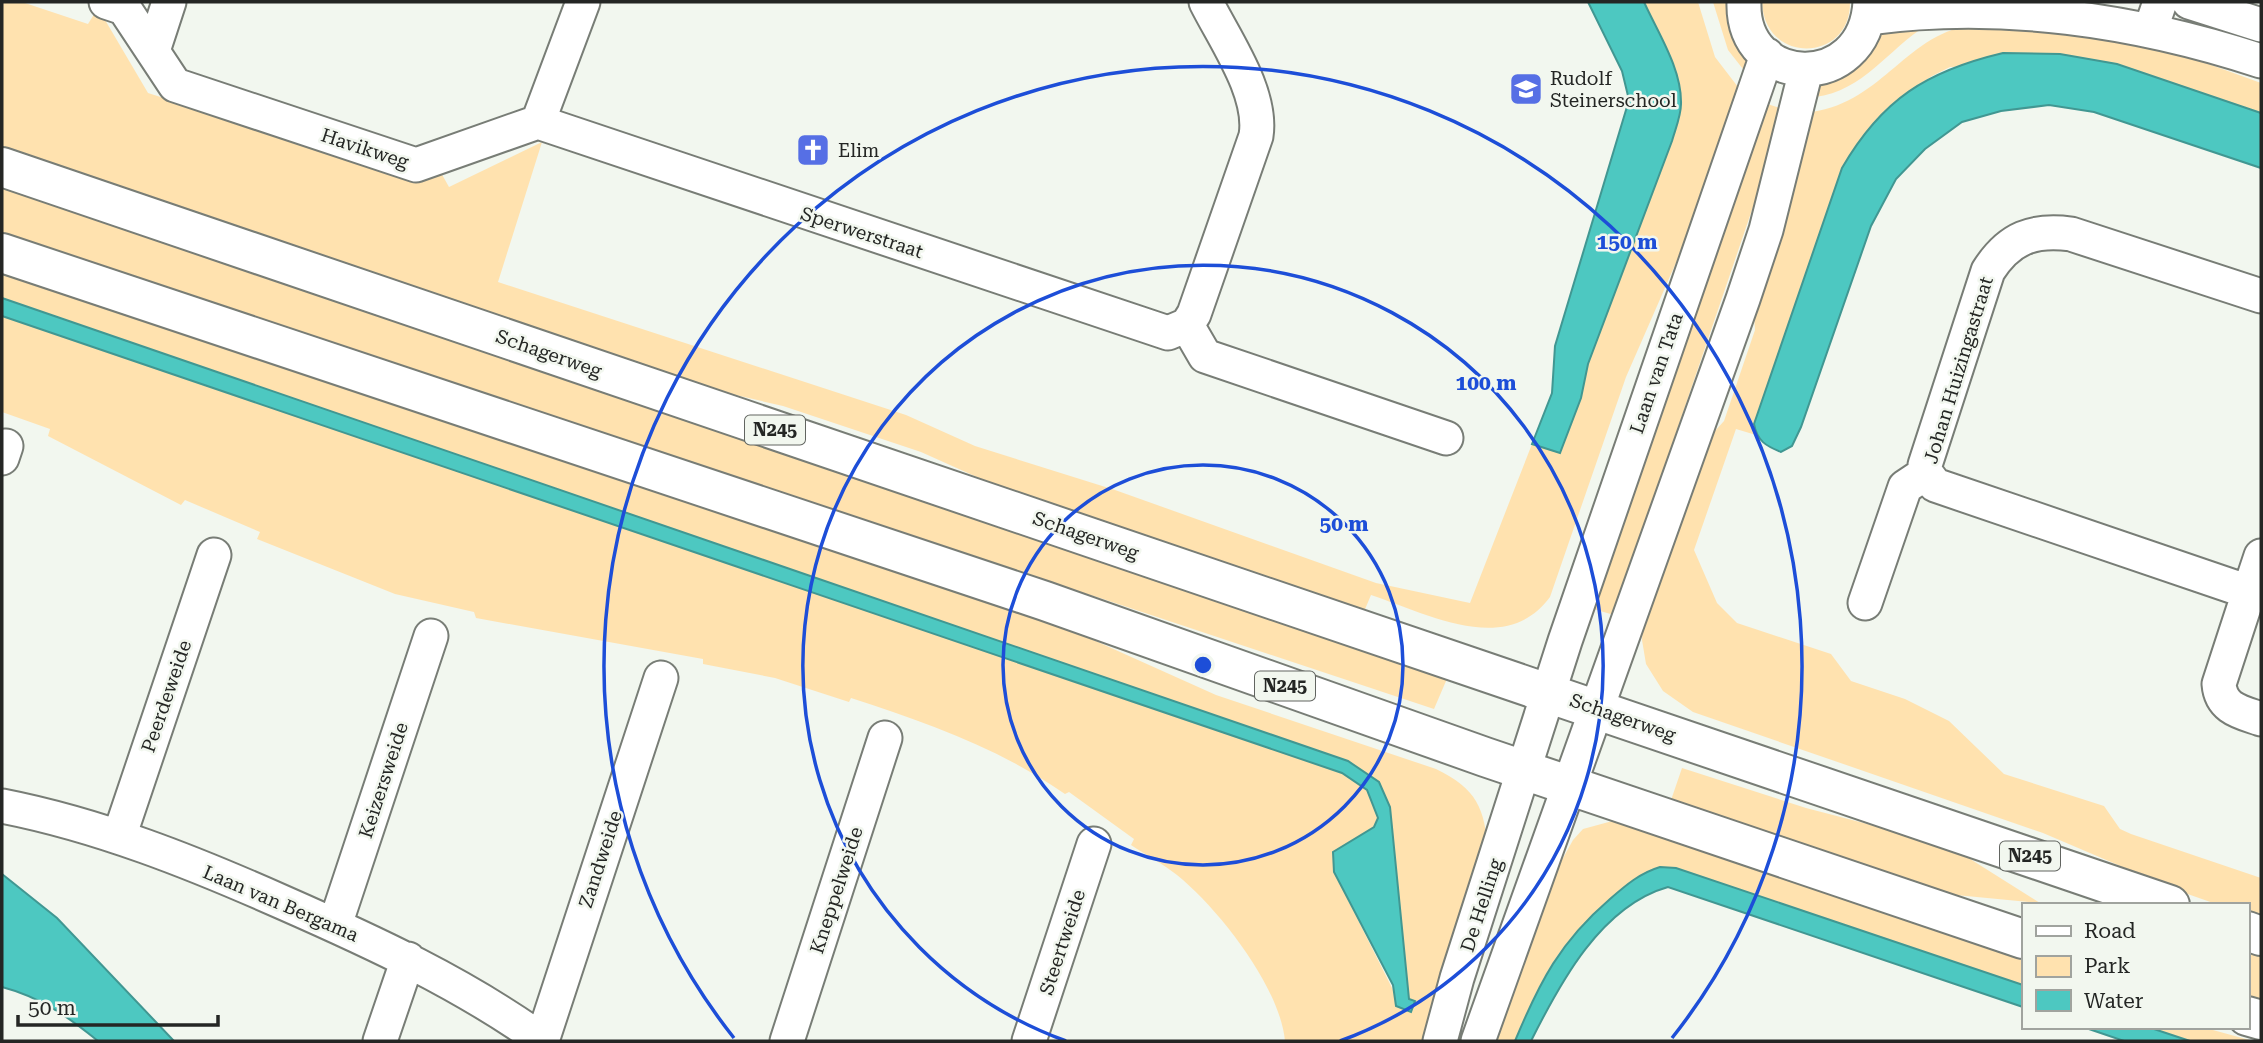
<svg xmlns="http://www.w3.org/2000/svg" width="2263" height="1043" viewBox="0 0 2263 1043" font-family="'Roboto Serif',serif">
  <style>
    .green { fill: #ffe2af }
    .water { fill: #4dc8c1; stroke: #419792; stroke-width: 2 }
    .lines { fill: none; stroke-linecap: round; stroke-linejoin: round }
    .minor-casing { stroke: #787d76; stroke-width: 37 }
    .major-casing { stroke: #787d76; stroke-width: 42 }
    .minor { stroke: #fff; stroke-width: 33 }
    .major { stroke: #fff; stroke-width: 38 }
    .ring { fill: none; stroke: #1d4ed8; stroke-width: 3.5 }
    .labels { text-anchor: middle; stroke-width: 5; stroke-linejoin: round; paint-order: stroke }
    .shield { fill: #f2f7ef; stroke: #626561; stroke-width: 2 }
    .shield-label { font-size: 18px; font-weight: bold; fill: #242624 }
    .poi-label { font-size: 19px; fill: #242624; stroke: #f2f7ef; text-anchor: start }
    .street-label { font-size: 19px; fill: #242624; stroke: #f2f7ef }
    .centre { fill: #1d4ed8; stroke: #f2f7ef; stroke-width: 3.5 }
    .ring-label { font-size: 21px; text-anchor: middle; font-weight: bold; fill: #1d4ed8; stroke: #f2f7ef; stroke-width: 5; stroke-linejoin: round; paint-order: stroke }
  </style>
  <rect width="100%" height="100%" fill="#f2f7ef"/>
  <path class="green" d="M2 2H22L88 24 98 8 148 93 402 174 440 171 449 187 542 142 498 282 906 415 975 446 1115 490 1376 583 1470 603 1532 444 1561 452 1581 398 1588 364 1672 141 1679 84 1644 2H1698L1715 57 1738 87 1737 102 1725 122 1678 258 1626 377 1550 597C1506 657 1428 614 1371 595L1363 614 1039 505 921 452 783 406 679 382 2 151Z
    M1713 2H1738L1750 51V78L1728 50Z
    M1762 2H1850C1851 63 1764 65 1762 2Z
    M1977 24 2156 45 2261 83V113L2117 64 1950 67 1932 76 1903 95 1842 168 1754 424 1756 435 1736 429 1694 550 1717 603 1737 623 1831 654 1851 681 1905 699 1949 721 2004 774 2104 806 2120 829 2131 834 2261 878V919L2247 914V905H2219L2179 891 2043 833 1693 712 1663 691 1646 664 1642 640 1643 623 1705 442 1724 421 1755 330 1753 298 1812 112C1885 101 1906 32 1977 24Z
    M1927 25C1888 49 1864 91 1815 97L1813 89 1887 27Z
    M1764 103 1786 110 1614 615 1590 608Z
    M2 186 1449 674 1434 709 1100 598 945 552 2 233Z
    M2 269 1080 634 1216 695 1436 769C1477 789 1485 808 1488 852L1430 1041H1285C1280 987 1219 909 1177 875 1163 864 1146 855 1131 845L1134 839 1069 792 1065 794C999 748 927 723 851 698L849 702 775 678 703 664V659L476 618 474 612 395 594 257 539 260 532 185 500 181 505 48 436 50 429 2 412V316L1342 773 1367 790 1378 818 1374 827 1333 852 1334 872 1395 994 1409 999 1390 807 1348 761 2 298Z
    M1682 768 1806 808 1948 845 2040 903 1935 893 1669 806Z
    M1616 820 1983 941 2023 961V985L1676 868C1654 867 1646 877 1628 889 1562 934 1545 969 1515 1041H1491L1557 869 1573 840 1583 829Z
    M2247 948 2261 952V1003L2247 998Z
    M2148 1027H2202L2253 1041H2190Z"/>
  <path class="water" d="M1588 2H1644C1658 33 1682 69 1681 104 1681 116 1675 130 1672 141L1588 364 1581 398 1560 453 1532 444 1552 393 1555 346 1629 100 1622 71Z
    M2003 53 2060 54 2117 64 2261 113V168L2094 112 2049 105 2001 111 1962 122 1925 149 1896 179 1871 226 1801 427 1792 446 1781 452C1766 446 1757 441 1754 424L1842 168C1882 99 1927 71 2003 53Z
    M2 298 1348 761 1379 782 1390 807 1409 999 1415 1001 1411 1012 1396 1006 1393 985 1334 872 1333 852 1374 827 1378 818 1367 790 1342 773 2 316Z
    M1660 867 1676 868 2023 985V1007L1668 887C1601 906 1560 983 1531 1041H1515C1540 981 1560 942 1610 899 1626 885 1640 873 1660 867Z
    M2 874 57 918 174 1041H98C67 1016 40 997 2 987Z
    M2083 1027H2148L2190 1041H2124Z"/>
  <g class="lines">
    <defs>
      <path id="minor" d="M106 2 124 8 175 85 416 165 538 122 583 2
        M1744 2C1741 89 1865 94 1870 2
        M2189 2 2261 25
        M1869 18C2000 0 2136 20 2261 61
        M2150 31 2160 2
        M153 51 169 2
        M538 122 1168 333 1187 325 1194 314 1256 136C1263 93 1225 40 1206 2
        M2261 296 2071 234C2033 229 2009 238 1988 271L1925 465 1926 473 1935 485 2249 592 2219 684C2221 709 2241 712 2261 719
        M1187 325 1205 356 1446 438
        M2 458 6 446
        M2249 592 2261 556
        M1865 603 1905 487 1926 473
        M2 806C99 825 192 862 282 902 373 942 462 983 543 1041
        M119 837 214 555
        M335 925 431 636
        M380 1041 408 959
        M542 1041 661 678
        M787 1041 885 738
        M1029 1041 1094 844
        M1440 1041 1457 978 1565 641 1767 55
        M1478 1041 1743 299 1766 230 1806 70"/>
      <path id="major" d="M2 167 2170 905
        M2 253 1045 601 1485 757 2023 939
        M2247 931 2261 936
        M2247 1016 2261 1020"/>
    </defs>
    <use href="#minor" class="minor-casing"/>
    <use href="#major" class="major-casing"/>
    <use href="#minor" class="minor"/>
    <use href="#major" class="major"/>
  </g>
  <g class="ring">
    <circle cx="1203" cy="665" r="200"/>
    <path d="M1066 1041A400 400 0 1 1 1340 1041"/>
    <path d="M734 1038A599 599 0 1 1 1672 1038"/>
  </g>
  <defs>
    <symbol id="school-square" viewBox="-11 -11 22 22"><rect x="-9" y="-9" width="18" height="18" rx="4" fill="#566fe5" stroke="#f2f7ef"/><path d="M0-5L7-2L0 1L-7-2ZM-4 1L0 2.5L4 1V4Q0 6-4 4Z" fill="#fff"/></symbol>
    <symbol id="church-square" viewBox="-11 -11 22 22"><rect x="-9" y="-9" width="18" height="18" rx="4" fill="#566fe5" stroke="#f2f7ef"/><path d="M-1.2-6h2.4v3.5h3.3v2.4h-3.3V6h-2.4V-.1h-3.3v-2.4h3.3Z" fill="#fff"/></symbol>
  </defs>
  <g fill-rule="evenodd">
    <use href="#school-square" x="1507" y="70" width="38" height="38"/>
    <use href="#church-square" x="794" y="131" width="38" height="38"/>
  </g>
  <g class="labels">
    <g class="shield">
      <rect x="745" y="415.5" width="60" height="29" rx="5"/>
      <rect x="1255" y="671.5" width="60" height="29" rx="5"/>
      <rect x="2000" y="841.5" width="60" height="29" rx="5"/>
    </g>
    <g class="shield-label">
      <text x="775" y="436">N245</text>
      <text x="1285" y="692">N245</text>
      <text x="2030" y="862">N245</text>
    </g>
    <g class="poi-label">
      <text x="1550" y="85">Rudolf<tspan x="1550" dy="22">Steinerschool</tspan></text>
      <text x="838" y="157">Elim</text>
    </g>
    <g class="street-label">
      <text transform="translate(365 148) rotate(18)" y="7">Havikweg</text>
      <text transform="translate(862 232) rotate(18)" y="7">Sperwerstraat</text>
      <text transform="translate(549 353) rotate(19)" y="7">Schagerweg</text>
      <text transform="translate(1958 370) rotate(-73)" y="7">Johan Huizingastraat</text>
      <text transform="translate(1656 373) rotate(-71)" y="7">Laan van Tata</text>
      <text transform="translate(1086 535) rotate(19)" y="7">Schagerweg</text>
      <text transform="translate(166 696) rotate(-71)" y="7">Peerdeweide</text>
      <text transform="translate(1623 717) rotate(19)" y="7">Schagerweg</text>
      <text transform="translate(383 780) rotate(-72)" y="7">Keizersweide</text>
      <text transform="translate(600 859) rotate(-72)" y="7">Zandweide</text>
      <text transform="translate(836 890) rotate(-72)" y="7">Kneppelweide</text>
      <text transform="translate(281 903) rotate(23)" y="7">Laan van Bergama</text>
      <text transform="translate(1481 905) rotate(-72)" y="7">De Helling</text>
      <text transform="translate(1062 942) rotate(-72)" y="7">Steertweide</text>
    </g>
  </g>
  <circle cx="1203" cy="665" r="10" class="centre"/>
  <g class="ring-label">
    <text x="1627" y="249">150 m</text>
    <text x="1486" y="390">100 m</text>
    <text x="1344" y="531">50 m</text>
  </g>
  <rect width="2263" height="1043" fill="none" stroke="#242624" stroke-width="7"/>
  <rect x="2022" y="903" width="228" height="126" fill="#f2f7ef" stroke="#a0a39e" stroke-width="2"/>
  <rect x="2036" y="926" width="35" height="10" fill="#ffffff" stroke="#a0a39e" stroke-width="2"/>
  <text x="2084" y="938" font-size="21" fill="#242624">Road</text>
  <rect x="2036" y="956" width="35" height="21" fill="#ffe2af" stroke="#a0a39e" stroke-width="2"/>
  <text x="2084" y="973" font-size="21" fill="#242624">Park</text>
  <rect x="2036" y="990" width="35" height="21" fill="#4dc8c1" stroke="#a0a39e" stroke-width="2"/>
  <text x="2084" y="1008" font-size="21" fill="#242624">Water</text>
  <path d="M18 1015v10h200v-10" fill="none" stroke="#242624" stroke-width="3.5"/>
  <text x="28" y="1015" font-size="21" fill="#242624" stroke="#f2f7ef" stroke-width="5" paint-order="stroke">50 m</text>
</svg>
